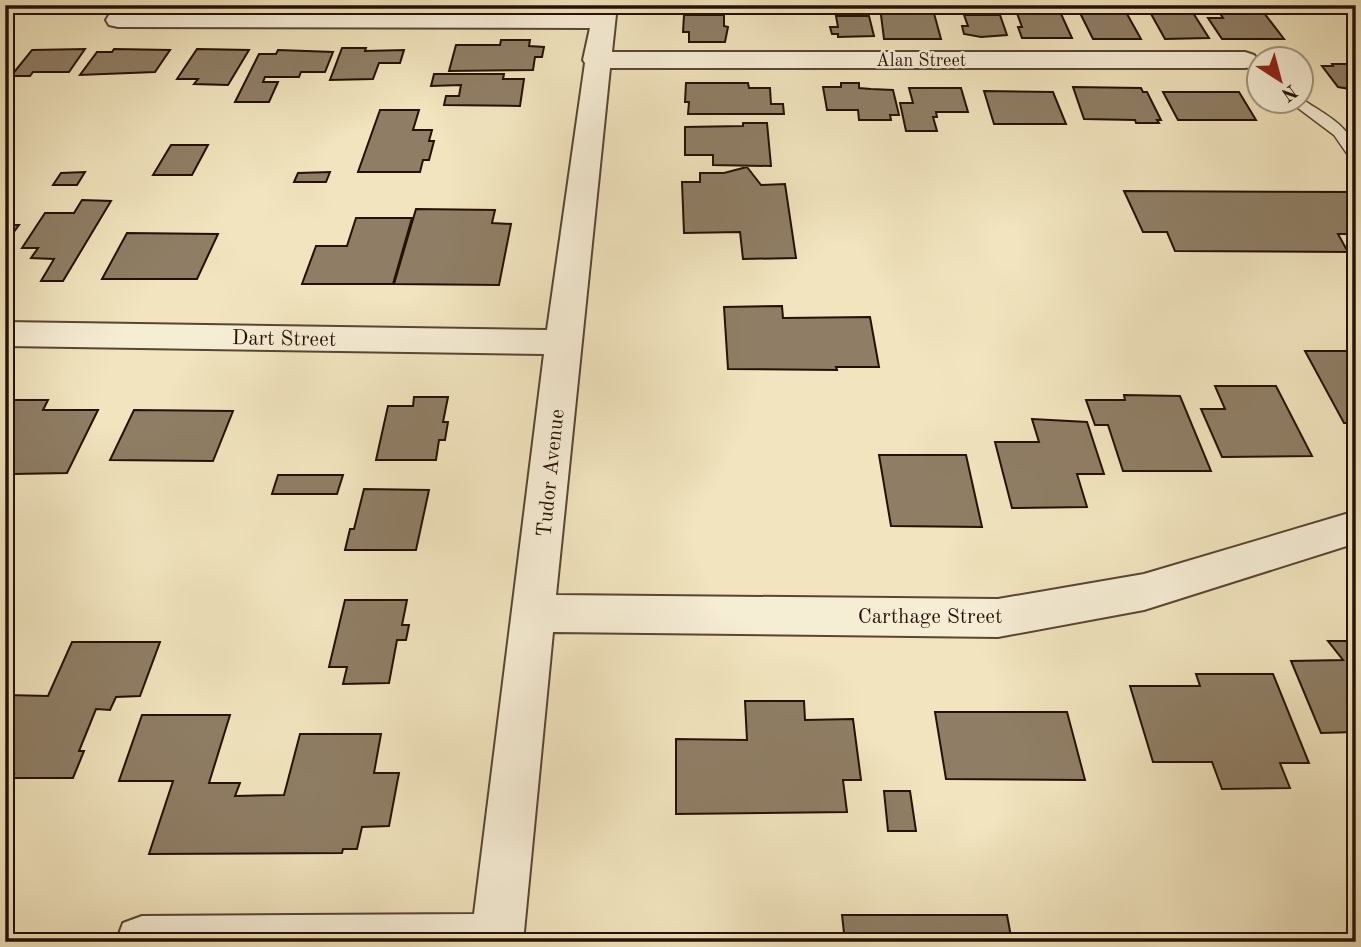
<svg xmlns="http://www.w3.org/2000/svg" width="1361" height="947" viewBox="0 0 1361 947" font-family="'Old Standard TT',serif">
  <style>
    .building { fill: #8f7e65; stroke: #251004; stroke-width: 2 }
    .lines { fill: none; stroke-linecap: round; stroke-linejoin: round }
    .service-casing { stroke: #584532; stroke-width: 3 }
    .minor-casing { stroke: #584532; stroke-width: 4 }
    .service { fill: #f6edd5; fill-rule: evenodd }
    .minor { fill: #f6edd5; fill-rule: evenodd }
    .labels { text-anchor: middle; stroke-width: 5; stroke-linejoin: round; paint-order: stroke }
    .far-street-label { font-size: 18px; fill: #251004; stroke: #f6edd5 }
    .street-label { font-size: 21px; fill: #251004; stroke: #f6edd5 }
  </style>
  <rect width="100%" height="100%" fill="#f1e4be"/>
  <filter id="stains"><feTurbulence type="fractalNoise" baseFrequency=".00286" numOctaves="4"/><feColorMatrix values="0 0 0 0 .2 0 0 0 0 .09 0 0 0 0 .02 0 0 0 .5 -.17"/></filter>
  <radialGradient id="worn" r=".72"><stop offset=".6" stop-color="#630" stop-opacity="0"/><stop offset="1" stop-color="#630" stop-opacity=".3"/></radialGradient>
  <path class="building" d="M704 5H767L768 7H704Z
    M1014 5H1057L1072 38H1022L1018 27H1022Z
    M1076 5H1122L1141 39H1093Z
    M1146 5H1188L1209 38 1165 39Z
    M891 6H932L941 39H884L880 7Z
    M1217 9H1261L1284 39H1222L1208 18H1223Z
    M684 15H724V26L728 27 725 42H689V32H683Z
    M964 15H1000L1007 35 981 37 964 34 962 26H968Z
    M836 16H869L874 36 838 37V34H832L830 27H838Z
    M501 40H530L529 46 544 47 542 57H535L533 70 449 71 456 45H500Z
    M342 48H366L365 51 404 50 400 63H379L373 79 330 80Z
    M85 49 69 72H33L30 76H11L32 50Z
    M114 49 170 50 155 72 80 75 97 52H112Z
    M197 49 249 50 228 85 194 84 198 79H177Z
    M278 50 333 52 325 72H301L299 77H265L263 82H278L269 102H235L259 54H276Z
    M1332 64H1356V90L1338 87 1322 66H1333Z
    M434 74H504L503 79H524L520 106 444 105 446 96H459L461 85 431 86Z
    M686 83H748L749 88H770L771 104H783L784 114H688L689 102H685Z
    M841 83H859V88L871 89 893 90 899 115H890L891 120H859L858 110H827L823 87H841Z
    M1073 87 1141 88 1143 92H1147L1161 120H1157L1159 123H1136L1135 120 1084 119Z
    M909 88H961L968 112H936L937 117H933L937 131H906L900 103H913Z
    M984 91 1053 92 1066 124H994Z
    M1163 92H1239L1256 120H1178Z
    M380 110H419L413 130H432L429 141H434L429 160H423L420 172H358Z
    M743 123H767L771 166 713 165V155H685V127L743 126Z
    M171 145H208L192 175H153Z
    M747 167 761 185 785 184 796 258 743 259 740 232 684 233 682 182H700V173H724Z
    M85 172 77 185H53L61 173Z
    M330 172 326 182H294L298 173Z
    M1124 191 1356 192V234H1338L1348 252 1175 251 1167 232H1143Z
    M82 200 111 201 63 281H41L54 259 31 258 38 248H22L45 213H74Z
    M416 209 495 210 492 223 511 224 499 285 394 284Z
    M356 218H412L393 284H302L316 246H347Z
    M5 225H19L5 244Z
    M127 233 218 234 197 279H102Z
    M782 306 783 318 870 317 879 367H836L837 370 728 369 724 307Z
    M1305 351H1356V423H1344Z
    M1215 386H1276L1312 456 1222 457 1201 409H1225Z
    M1124 395 1180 396 1211 471H1123L1108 425H1095L1086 400H1125Z
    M414 397H448L443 422H448L445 440H439L436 460H376L388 406H413Z
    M5 400H48L43 410H98L67 473 14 474 5 491Z
    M134 410 233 411 213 461 110 460Z
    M1032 419 1087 422 1104 474H1077L1087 507 1012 508 995 442H1039Z
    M879 455H966L982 527 891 526Z
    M278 475H343L337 494H272Z
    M364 489 429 490 416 550H345L350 529H354Z
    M345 600H407L402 625H409L406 640H397L389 683 343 684 347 667H329Z
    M1328 641H1356V732L1321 733 1291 661 1343 660Z
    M72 642H160L140 696 116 697 110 710 96 709 79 751H84L73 778H7L13 774H5L7 695 48 696Z
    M1196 674H1273L1309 763H1280L1290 788 1222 789 1212 762H1153L1130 686H1200Z
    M745 701H804L805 720 853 719 861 780H843L847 812 676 814V739L747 740Z
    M935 712H1067L1085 780 946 779Z
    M142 715H230L209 783H240L235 796 284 795 300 734H381L374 773H399L389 826 362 827 357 849H343L342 853 149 854 173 781H119Z
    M884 791H910L916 831H888Z
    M842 915H1007L1012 942H845Z"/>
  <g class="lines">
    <defs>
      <path id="service" d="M1245 56 1260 65V76L1240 63V57Z
        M1302 99C1326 116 1356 127 1356 160L1350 158 1334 135 1290 102H1302Z"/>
      <path id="minor" d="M593 5H617L612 52H1245L1254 55 1258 60 1254 65 1245 68H610L556 595 998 599 1144 574 1356 511V543L1144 610 998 637 553 632 523 942H116L123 923 142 916 474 914 544 354 5 346V322L547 330 585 63 583 60 590 28 118 27 109 25 106 20 109 15 118 13 592 14Z"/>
    </defs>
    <use href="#service" class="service-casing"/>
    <use href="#minor" class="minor-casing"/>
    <use href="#service" class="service"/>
    <use href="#minor" class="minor"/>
  </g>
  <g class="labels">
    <g class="far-street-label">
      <text x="921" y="66">Alan Street</text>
    </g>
    <g class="street-label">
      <text transform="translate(284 338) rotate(1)" y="7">Dart Street</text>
      <text transform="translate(550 473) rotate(-84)" y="7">Tudor Avenue</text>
      <text x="930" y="623">Carthage Street</text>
    </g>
  </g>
  <rect width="1361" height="947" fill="none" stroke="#f1e4be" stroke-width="28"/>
  <rect x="7" y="7" width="1347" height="933" fill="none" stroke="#251004" stroke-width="3.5"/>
  <rect x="14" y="14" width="1333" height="919" fill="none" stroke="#251004" stroke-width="2"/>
  <g transform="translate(1280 80) rotate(144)"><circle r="33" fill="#f6edd5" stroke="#a29581" stroke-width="2"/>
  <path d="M0-5L12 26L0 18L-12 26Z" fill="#8f2418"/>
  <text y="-10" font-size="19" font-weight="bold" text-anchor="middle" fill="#251004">N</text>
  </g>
  <rect width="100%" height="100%" filter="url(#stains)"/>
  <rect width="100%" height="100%" fill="url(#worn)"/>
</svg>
